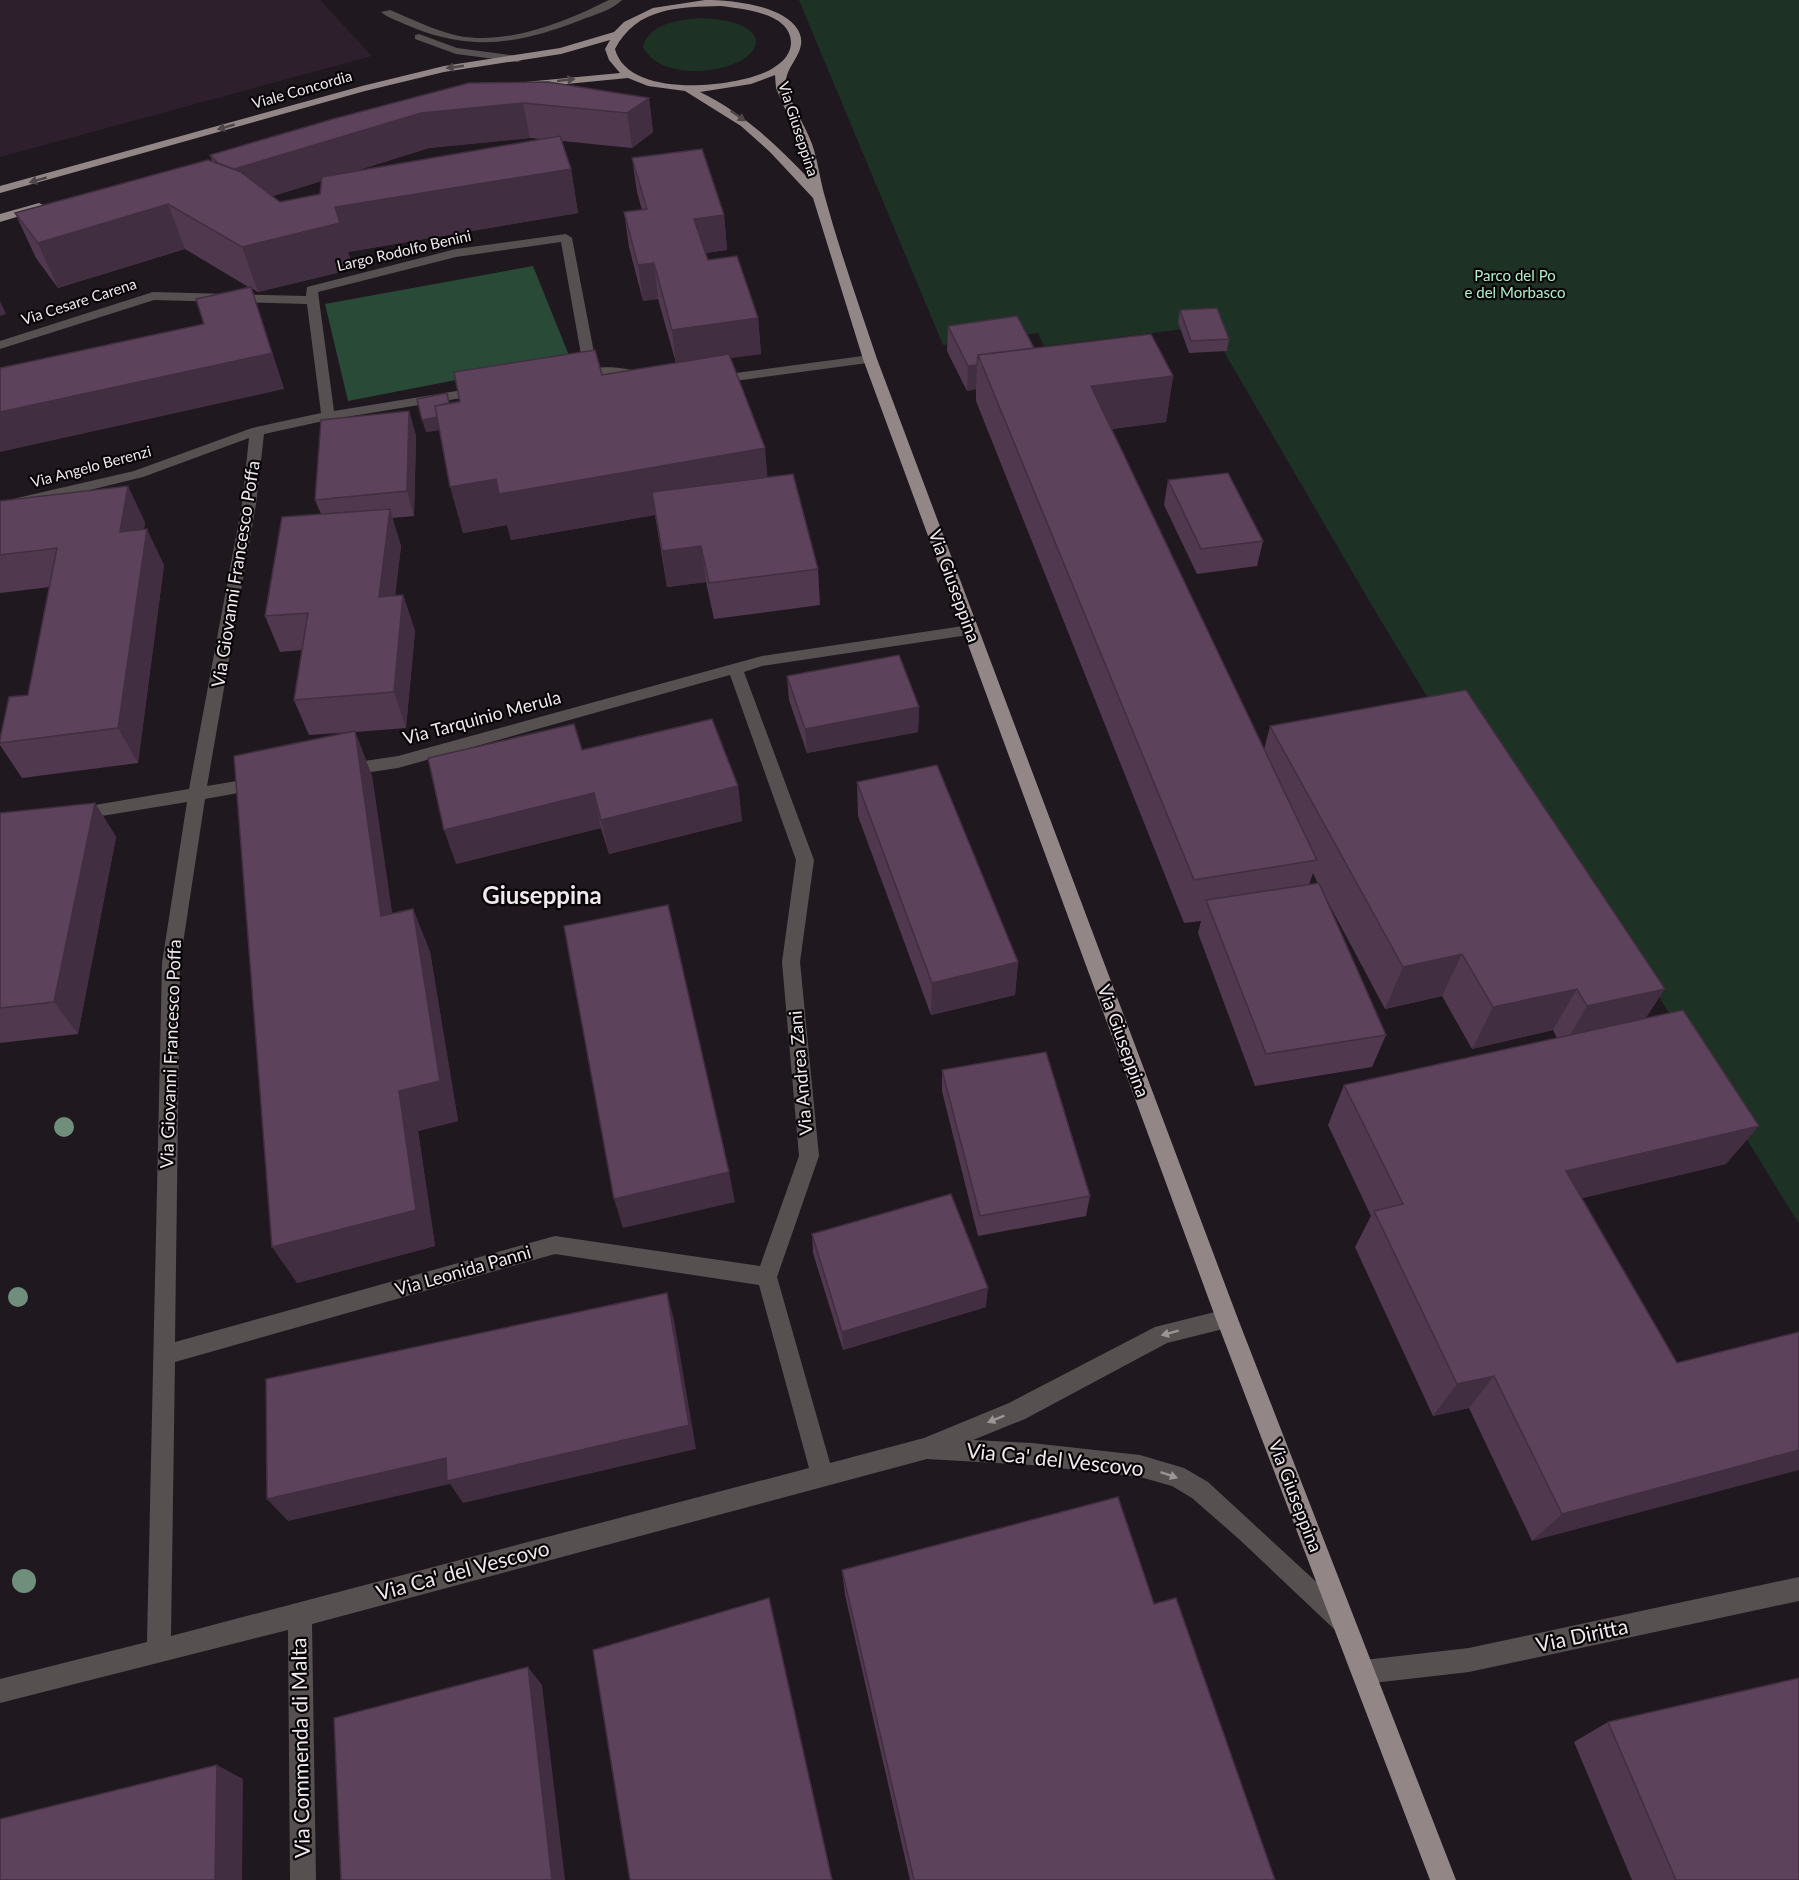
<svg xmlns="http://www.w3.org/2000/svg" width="1799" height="1880" viewBox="0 0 1799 1880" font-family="Lato,sans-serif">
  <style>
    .built { fill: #2d202c }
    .green { fill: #1e3125 }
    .forest { fill: #284a37 }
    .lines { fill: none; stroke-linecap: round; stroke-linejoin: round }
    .minor { fill: #575051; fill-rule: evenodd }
    .major { fill: #938687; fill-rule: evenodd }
    .tree { fill: #6f8e7c }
    .wall { fill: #50394e; fill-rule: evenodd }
    .shaded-wall { fill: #412e40 }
    .building { fill: #5d425b; stroke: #412e40; stroke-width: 1.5 }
    .oneway { fill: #4e4647 }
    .oneway2 { fill: #9b9598 }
    .labels { text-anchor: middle; stroke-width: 4.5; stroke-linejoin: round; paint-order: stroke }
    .far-street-label { font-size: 15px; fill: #efe9ef; stroke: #080507 }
    .far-park-label { font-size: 15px; fill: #b0efc9; stroke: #080507 }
    .street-label { font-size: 18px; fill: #efe9ef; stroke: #080507 }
    .near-street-label { font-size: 21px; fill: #efe9ef; stroke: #080507 }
    .district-label { font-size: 24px; font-weight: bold; fill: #efe9ef; stroke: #080507 }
  </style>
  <rect width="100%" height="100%" fill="#20181f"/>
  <path class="built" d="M0 0H320L372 56 0 157Z"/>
  <path class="green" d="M799 0H1799V1224L1658 995 1620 1015 1371 604 1209 326 1044 346 1038 333 943 345Z
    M700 18C715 19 756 21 756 43 755 50 748 56 742 60 715 75 659 78 643 47 649 23 679 20 700 18Z"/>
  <path class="forest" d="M533 266 570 358 348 401 325 304Z"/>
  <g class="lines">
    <path class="minor" d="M609 0H622C612 10 594 15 581 20 522 43 474 52 414 28 404 23 389 19 381 12L390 10C412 19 435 31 459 36 509 45 565 22 609 0Z
      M419 34 457 48 518 56 523 59 518 62 456 54 415 39V35Z
      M566 234 572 238 597 368C608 366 636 368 645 376L643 379 603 375 577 380 570 376 572 373 584 371 561 242 456 257 318 292 334 411 481 387 486 388 488 391 486 394 328 420 264 434 256 504 207 786 260 777 266 779 268 783 266 787 260 789 205 799 180 963 175 1342 555 1236 760 1266 799 1156 782 962 796 860 730 675 398 768 344 776 338 774 336 770 338 766 344 764 398 756 762 656 970 625 975 626 978 630 975 634 762 666 744 672 814 860 800 962 819 1156 777 1277 830 1463 924 1438 1009 1403 1155 1327 1227 1309 1235 1312 1238 1319 1235 1326 1167 1343 1025 1419 973 1440 1032 1443 1140 1455 1184 1468 1208 1482 1350 1613 1354 1621 1350 1629 1342 1633 1334 1629 1240 1540 1192 1498 1172 1486 1140 1477 1032 1465 927 1459 312 1624 316 1880H290L288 1630 0 1703V1679L147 1642 162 963 187 802 77 820 71 818 69 814 71 810 77 808 189 789 242 504 249 438 143 477 0 512V502L134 471 252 428 321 413 307 304 154 300 0 349V341L153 292 306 296 307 287 456 249ZM555 1254 759 1285 809 1468 171 1636 175 1362Z
      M870 355 877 359 875 362 713 384 706 380 713 376Z
      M1799 1577V1601L1469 1672 1364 1684 1355 1681 1352 1672 1355 1663 1364 1660 1469 1648Z"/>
    <path class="major" d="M705 0C731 0 784 5 798 30 811 53 780 67 787 89 793 108 805 125 812 144 818 161 820 180 825 197 840 252 859 305 877 359L1238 1319 1456 1880H1430L1216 1319 863 359 813 198 770 152 741 126 685 91 648 86 628 78 525 88 520 85 525 82 620 73 609 60 605 49 610 40 561 54 444 72 365 91 0 193V186L362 86 444 66 560 48 614 32 624 22 653 8ZM721 6C743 9 792 13 791 44 790 57 779 65 768 71 733 88 628 99 615 49 637 7 679 7 721 6ZM775 75 776 88 800 144 809 179C776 144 743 113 700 92L751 84Z
      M39 203 43 205V209L0 222V214Z"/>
  </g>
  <g class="tree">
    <circle cx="64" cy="1127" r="10"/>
    <circle cx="18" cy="1297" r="10"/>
    <circle cx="24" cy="1581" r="12"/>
  </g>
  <path class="wall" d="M469 83 649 98 653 132 632 148 562 141 571 169 578 213 348 252 353 269 258 292 251 288 284 389 204 324 250 288 185 249 58 288 36 258 15 213 212 161 210 155ZM530 138 541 139 352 172 429 148ZM321 181 320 194 280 202 272 196Z
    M632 158 724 215 727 250 705 253 708 260 758 318 761 354 730 358 767 478 818 569 820 605 714 619 706 582 667 587 655 515 511 540 507 525 463 533 440 430 426 432 449 403 602 375 676 363 658 299 643 301 629 247 624 212 642 210 637 192Z
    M1180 310 1229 339 1227 351 1189 353 1178 322Z
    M948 326 1034 348 1173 376 1166 422 1112 429 1264 750 1270 726 1646 1018 1726 1164 1582 1198 1677 1363 1799 1332 1532 1541 1469 1408 1433 1416 1355 1247 1371 1216 1328 1125 1344 1085 1557 1038 1553 1030 1472 1049 1442 996 1385 1009 1321 889 1386 1035 1372 1067 1255 1086 1198 933 1201 921 1184 923 976 401V389L967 391 947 351ZM1313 873 1318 884 1309 885Z
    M409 411 416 436 414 516 392 518 401 546 395 595H403L415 631 406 728 355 732 372 776 392 914 413 909 430 952 458 1121 418 1131 435 1246 297 1283 353 732 309 735 294 700 302 650 280 652 265 616 321 514 315 500Z
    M1168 480 1263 541 1257 566 1197 574 1164 505Z
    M0 501 145 522 144 529 164 565 138 763 22 778 0 745V739L28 695 50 587 0 593Z
    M787 676 919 707 918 732 807 753 789 700Z
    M582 750 738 786 742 821 609 854 601 828 456 864Z
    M857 782 1018 962 1015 995 931 1015 858 816Z
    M95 803 116 837 78 1034 0 1043V813Z
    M942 1070 1090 1196 1086 1216 978 1236 942 1091Z
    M812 1234 986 1307 843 1350 813 1253Z
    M842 1570 1154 1604 1275 1880H910L845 1595Z
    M1608 1722 1799 1880H1632L1574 1742Z"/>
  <path class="shaded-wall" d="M649 98 653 132 632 148 627 113Z
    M523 103 530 138 429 148 238 207 226 172 421 113Z
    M571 169 578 213 348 252 353 269 258 292 242 247 335 207Z
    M168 204 185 249 58 288 38 243Z
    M724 215 727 250 698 254 694 219Z
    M654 263 658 299 643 301 638 265Z
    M251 287 284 389 0 452V412L272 353Z
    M0 301 6 314 0 316Z
    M758 318 761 354 676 365 672 330Z
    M977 365 976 389 967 391 968 366Z
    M1173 376 1166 422 1086 432 1091 386Z
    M409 411 416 436 414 516 407 491Z
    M452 414 455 427 426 432 422 420Z
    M765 448 769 494 652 492 655 515 511 540 507 525 463 533 450 487 496 479Z
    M128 486 145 522 138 568 120 532Z
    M390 509 401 546 391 633 379 597Z
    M147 529 164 565 138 763 118 728Z
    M701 546 706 582 667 587 662 551Z
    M403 595 415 631 406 728 394 692Z
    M919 707 918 732 807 753 805 729Z
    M355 731 372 776 399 959 381 916Z
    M738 786 742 821 609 854 601 820Z
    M594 793 601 828 456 864 444 830Z
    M95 803 116 837 78 1034 54 1002Z
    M413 909 430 952 458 1121 418 1131 435 1246 297 1283 272 1247 399 1091Z
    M1462 954 1442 996 1385 1009 1403 967Z
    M1018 962 1015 995 931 1015 932 983Z
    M1577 989 1553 1030 1472 1049 1493 1007Z
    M1665 989 1638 1030 1563 1047 1587 1006Z
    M1759 1126 1726 1164 1541 1208 1566 1171Z
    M729 1172 735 1202 623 1228 614 1199Z
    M988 1288 986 1307 843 1350 842 1332Z
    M667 1293 674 1320 696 1449 463 1503 450 1484 288 1521 267 1499Z
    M1494 1376 1469 1408 1433 1416 1457 1384Z
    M1799 1450V1470L1532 1541 1562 1514Z
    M528 1667 542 1685 565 1880H552Z
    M217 1765 243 1779 242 1880H215Z"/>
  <path class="building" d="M548 82 649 98 627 113 523 103 421 113 234 169 218 163 210 155 333 119 469 83Z
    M560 136 571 169 335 207 340 223 242 247 168 204 38 243 15 213 208 160 241 172 280 202 320 194 322 177Z
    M702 149 724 215 694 219 708 260 737 256 758 318 672 330 654 263 638 265 624 212 647 209 632 158Z
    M251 287 272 353 0 412V368L204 324 196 299Z
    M1217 308 1229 339 1191 341 1180 310Z
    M1017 316 1034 348 978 355 977 365 968 366 948 326Z
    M1151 334 1173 376 1091 386 1317 860 1194 880 978 355Z
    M595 350 602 375 729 354 765 448 499 494 496 479 450 487 435 406 460 402 454 372Z
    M447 393 449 403 435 406 437 417 422 420 417 399Z
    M409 411 407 491 315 500 321 420Z
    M1228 473 1263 541 1201 549 1168 480Z
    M793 474 818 569 709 583 701 546 662 551 652 492Z
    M128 486 120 532 147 529 118 728 0 743V739L9 697 28 695 57 548 0 555V501Z
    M390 509 379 597 403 595 394 692 294 700 308 613 265 616 282 517Z
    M899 655 919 707 805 729 787 676Z
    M1466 690 1665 989 1587 1006 1577 989 1493 1007 1462 954 1403 967 1270 726Z
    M712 719 738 786 601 820 594 793 444 830 428 758 574 724 582 750Z
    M355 731 381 916 413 909 440 1081 399 1091 416 1210 272 1247 234 756Z
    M937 765 1018 962 932 983 857 782Z
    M95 803 54 1002 0 1008V813Z
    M1319 883 1386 1035 1266 1054 1206 900Z
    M668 905 729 1172 614 1199 564 926Z
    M1683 1010 1759 1126 1566 1171 1677 1363 1799 1332V1450L1562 1514 1494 1376 1457 1384 1374 1211 1403 1204 1344 1085Z
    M1046 1052 1090 1196 980 1216 942 1070Z
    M951 1194 988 1288 842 1332 812 1234Z
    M667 1293 689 1425 447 1481 446 1458 267 1499 266 1379Z
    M1118 1497 1154 1604 1176 1598 1275 1880H914L842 1570Z
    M769 1598 832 1880H630L593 1650Z
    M528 1667 552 1880H341L334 1718Z
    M1799 1678V1880H1676L1608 1722Z
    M217 1765 215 1880H0V1819Z"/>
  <defs><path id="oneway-solid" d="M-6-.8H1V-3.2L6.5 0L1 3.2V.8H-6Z" transform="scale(1.5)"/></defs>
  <g class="oneway">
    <use href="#oneway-solid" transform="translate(455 67) rotate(172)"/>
    <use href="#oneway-solid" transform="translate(566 80) rotate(-6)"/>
    <use href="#oneway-solid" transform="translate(738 116) rotate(35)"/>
    <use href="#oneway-solid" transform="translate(226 127) rotate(164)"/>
    <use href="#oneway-solid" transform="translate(38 180) rotate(164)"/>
  </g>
  <g class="oneway2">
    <use href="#oneway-solid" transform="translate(1170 1333) rotate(165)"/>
    <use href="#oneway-solid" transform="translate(996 1419) rotate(158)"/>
    <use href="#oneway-solid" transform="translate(1169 1475) rotate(19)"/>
  </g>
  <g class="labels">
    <g class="far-street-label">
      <text transform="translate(302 90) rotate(-16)" y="5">Viale Concordia</text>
      <text transform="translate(798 129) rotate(72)" y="5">Via Giuseppina</text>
      <text transform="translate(404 251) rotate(-13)" y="5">Largo Rodolfo Benini</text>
      <text transform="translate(79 302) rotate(-18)" y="5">Via Cesare Carena</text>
      <text transform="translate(91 467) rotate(-15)" y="5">Via Angelo Berenzi</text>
    </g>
    <g class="far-park-label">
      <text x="1515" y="281">Parco del Po<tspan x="1515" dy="17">e del Morbasco</tspan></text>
    </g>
    <g class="street-label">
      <text transform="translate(236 574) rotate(-81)" y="6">Via Giovanni Francesco Poffa</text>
      <text transform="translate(954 586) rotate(70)" y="6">Via Giuseppina</text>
      <text transform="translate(482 718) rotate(-15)" y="6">Via Tarquinio Merula</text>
      <text transform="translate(1123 1041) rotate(70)" y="6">Via Giuseppina</text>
      <text transform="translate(171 1054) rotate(-88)" y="6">Via Giovanni Francesco Poffa</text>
      <text transform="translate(801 1073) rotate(-95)" y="6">Via Andrea Zani</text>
      <text transform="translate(463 1271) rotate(-16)" y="6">Via Leonida Panni</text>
      <text transform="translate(1295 1496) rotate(69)" y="6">Via Giuseppina</text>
    </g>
    <g class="near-street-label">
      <text transform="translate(1055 1460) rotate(6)" y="7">Via Ca' del Vescovo</text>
      <text transform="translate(463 1571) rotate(-15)" y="7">Via Ca' del Vescovo</text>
      <text transform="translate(1582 1636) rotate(-12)" y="7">Via Diritta</text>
      <text transform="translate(301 1748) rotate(-91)" y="7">Via Commenda di Malta</text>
    </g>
    <g class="district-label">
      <text x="542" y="904">Giuseppina</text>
    </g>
  </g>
</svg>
